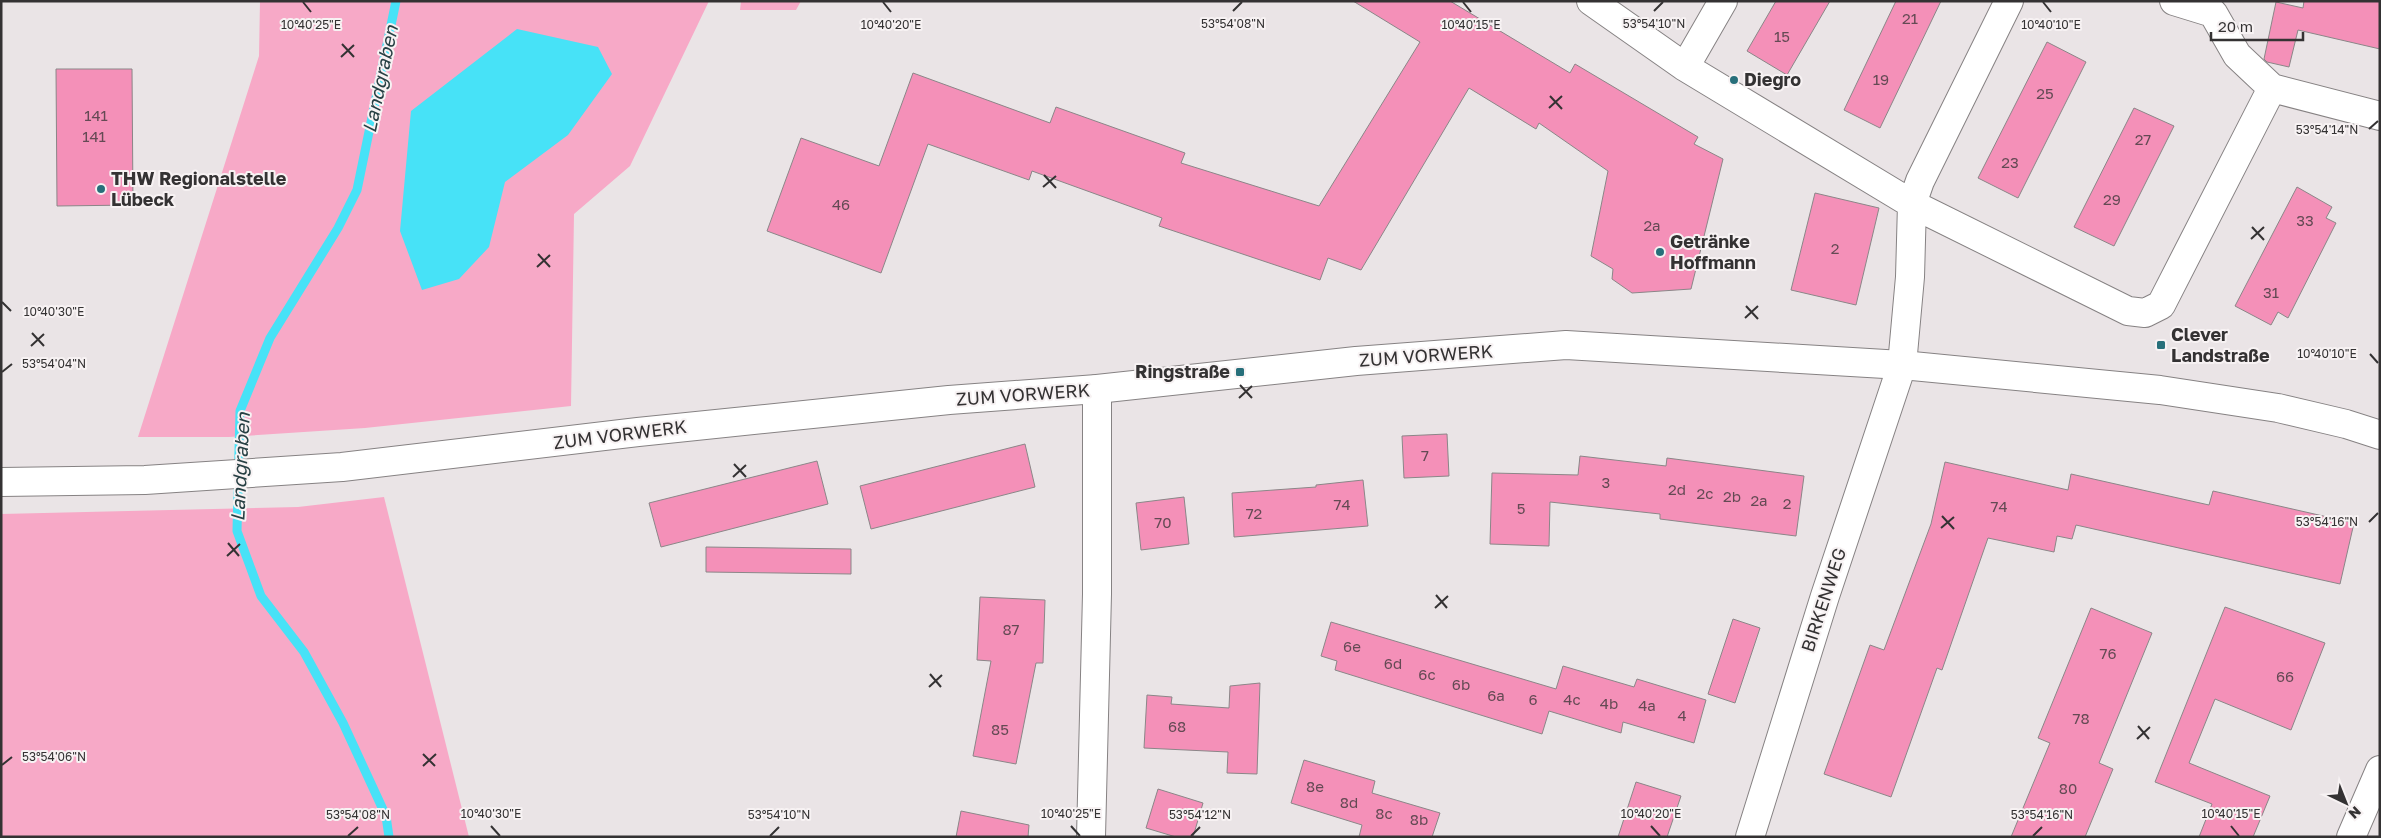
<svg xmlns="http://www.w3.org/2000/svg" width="2381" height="838" viewBox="0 0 2381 838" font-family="'Golos Text',sans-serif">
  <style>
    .green { fill: #f7a9c7 }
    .water { fill: #47e2f7 }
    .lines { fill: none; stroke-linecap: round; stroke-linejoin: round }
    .stream { stroke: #47e2f7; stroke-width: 9 }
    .building { fill: #f490b8; stroke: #8b8688 }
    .street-casing { stroke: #868283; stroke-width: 30 }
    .secondary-casing { stroke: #868283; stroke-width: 30 }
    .street { stroke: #fff; stroke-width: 28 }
    .secondary { stroke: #fff; stroke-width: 28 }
    .ticks { fill: none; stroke: #343233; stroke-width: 2 }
    .poi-dot { fill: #276f7a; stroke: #f7f2f3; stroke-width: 2 }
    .labels { text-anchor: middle; stroke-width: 4; stroke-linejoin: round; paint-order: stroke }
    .number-label { font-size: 15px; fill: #644a54 }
    .poi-label { font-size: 18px; font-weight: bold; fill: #343233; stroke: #f7f2f3; text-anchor: start }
    .street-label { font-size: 18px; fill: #343233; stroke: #f7f2f3 }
    .water-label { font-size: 19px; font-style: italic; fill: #274044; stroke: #f7f2f3 }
    .ticks-label { font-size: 12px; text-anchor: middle; fill: #343233; stroke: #f7f2f3; stroke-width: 4; stroke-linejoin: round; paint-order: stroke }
  </style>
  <rect width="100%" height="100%" fill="#eae4e6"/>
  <path class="green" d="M260 1H709L630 166 574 214 571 406 365 428 229 437H138L259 56Z
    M741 1H801L796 10H740Z
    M384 497 469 837H1V514L298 507Z"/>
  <path class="water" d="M517 29 598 47 612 74 568 135 505 182 489 247 459 279 422 290 400 231 411 111Z"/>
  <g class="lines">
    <path class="stream" d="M389 837 386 816 343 723 304 652 261 596 237 531 240 411 270 338 338 228 357 190 396 1"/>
  </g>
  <path class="building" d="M1353 1H1450L1570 73 1575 64 1698 137 1694 144 1723 159 1691 289 1632 293 1612 279 1613 269 1591 256 1608 171 1539 123 1536 129 1469 88 1361 270 1328 258 1320 280 1159 226 1162 218 1032 171 1029 180 928 144 881 273 767 231 801 138 879 166 913 73 1050 123 1056 107 1185 153 1181 163 1319 206 1420 42Z
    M1776 1H1830L1787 75 1747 51Z
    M1896 1H1941L1880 128 1844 110Z
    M2304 1H2380V49L2298 30 2289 67 2267 62 2264 59 2276 2 2303 8Z
    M2047 42 2086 62 2018 198 1978 178Z
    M56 69H132L133 205 57 206Z
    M2134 108 2174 126 2114 246 2074 227Z
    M2297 187 2332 207 2326 218 2336 223 2288 318 2278 312 2271 325 2235 306Z
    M1815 193 1879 208 1856 305 1791 290Z
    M1447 434 1449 476 1404 478 1402 436Z
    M1025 444 1035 487 871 529 860 486Z
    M1580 456 1666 466 1667 458 1804 476 1796 536 1660 519V514L1550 502 1549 546 1490 544 1492 473 1578 475Z
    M817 461 828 504 661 547 649 503Z
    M1945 462 2068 490 2071 474 2209 505 2213 491 2354 523 2340 584 2076 525 2072 539 2057 536 2054 552 1988 538 1942 670 1937 668 1891 797 1824 774 1870 645 1884 650 1931 524Z
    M1363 480 1368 526 1234 537 1232 493 1316 487V485Z
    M1184 497 1189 544 1141 550 1136 503Z
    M706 547 851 549V574L706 572Z
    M980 597 1045 600 1043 663H1036L1016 764 973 756 991 661 977 660Z
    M2225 607 2325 643 2291 730 2215 699 2189 763 2270 796 2253 837H2199L2212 804 2155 782Z
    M2091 608 2152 633 2099 763 2113 769 2085 837H2011L2050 743 2038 738Z
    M1733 619 1760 628 1735 703 1708 694Z
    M1331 622 1556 689 1563 666 1634 687 1637 679 1706 700 1694 743 1623 722 1621 733 1549 711 1542 734 1335 670 1337 661 1321 656Z
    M1260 683 1257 774 1227 773 1228 752 1144 748 1147 695 1172 697 1171 704 1229 708 1230 686Z
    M1304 760 1375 781 1372 793 1440 813 1432 837H1359L1362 825 1291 803Z
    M1636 782 1681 796 1667 837H1618Z
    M1158 789 1203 803 1193 837H1176L1146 828Z
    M961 811 1029 825 1028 837H956Z"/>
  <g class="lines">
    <defs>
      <path id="street" d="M1591 1 1685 67 1912 204 1910 277 1902 365 1825 596 1750 837
        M2009 1 1920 181 1912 204 2128 311 2145 313 2161 305 2272 88 2380 116
        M2174 1 2213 13 2237 55 2272 88
        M1685 67 1723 1
        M1091 837 1097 594V389"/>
      <path id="secondary" d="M1 482 145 480 342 467 638 432 949 400 1097 389 1356 361 1566 345 1902 365 2160 390 2278 408 2346 424 2380 435
        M2351 837 2380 770"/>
    </defs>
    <use href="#street" class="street-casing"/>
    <use href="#secondary" class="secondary-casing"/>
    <use href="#street" class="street"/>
    <use href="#secondary" class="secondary"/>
  </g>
  <path class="ticks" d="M303 2 311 12M883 2 891 12M1463 2 1471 12M2043 2 2051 12M1233 11 1242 2M1654 11 1663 2M342 44 354 57M341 57 354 45M1550 96 1562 109M1549 108 1562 96M2369 129 2378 121M1044 175 1056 188M1043 187 1056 176M2252 227 2264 240M2251 239 2264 227M538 254 550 267M537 267 550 255M2 302 11 311M1746 306 1758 319M1745 318 1758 306M32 333 44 346M31 346 44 334M2370 354 2378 363M2 372 12 364M1240 385 1252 398M1239 398 1252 386M734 464 746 477M733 477 746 465M1942 516 1954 529M2369 522 2378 513M1941 528 1954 517M228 543 239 556M227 556 240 544M1436 595 1447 608M1435 608 1448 596M930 674 941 687M929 687 942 675M2138 726 2149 739M2137 739 2150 727M423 754 435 766M2 765 12 757M423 766 436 754M491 826 500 836M1071 826 1080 836M1651 826 1660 836M2231 826 2239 836M348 836 358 827M770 836 779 827M1191 836 1200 827M2033 836 2042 827"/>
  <g class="poi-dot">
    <circle cx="1734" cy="80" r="5"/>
    <circle cx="101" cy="189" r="5"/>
    <circle cx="1660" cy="252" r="5"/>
    <rect x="2156" y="340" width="10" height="10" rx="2.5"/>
    <rect x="1235" y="367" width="10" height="10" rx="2.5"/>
  </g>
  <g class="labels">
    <g class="number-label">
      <text x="1910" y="24">21</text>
      <text x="1782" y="42">15</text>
      <text x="1881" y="85">19</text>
      <text x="2045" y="99">25</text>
      <text x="96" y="121">141</text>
      <text x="94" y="142">141</text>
      <text x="2143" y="145">27</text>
      <text x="2010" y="168">23</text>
      <text x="2112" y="205">29</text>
      <text x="841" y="210">46</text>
      <text x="2305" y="226">33</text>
      <text x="1652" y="231">2a</text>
      <text x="1835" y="254">2</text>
      <text x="2271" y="298">31</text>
      <text x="1425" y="461">7</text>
      <text x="1606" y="488">3</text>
      <text x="1677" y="495">2d</text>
      <text x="1705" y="499">2c</text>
      <text x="1732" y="502">2b</text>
      <text x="1759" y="506">2a</text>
      <text x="1787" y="509">2</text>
      <text x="1342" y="510">74</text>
      <text x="1999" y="512">74</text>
      <text x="1521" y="514">5</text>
      <text x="1254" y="519">72</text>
      <text x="1163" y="528">70</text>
      <text x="1011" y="635">87</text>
      <text x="1352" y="652">6e</text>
      <text x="2108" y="659">76</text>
      <text x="1393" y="669">6d</text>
      <text x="1427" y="680">6c</text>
      <text x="2285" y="682">66</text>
      <text x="1461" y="690">6b</text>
      <text x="1496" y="701">6a</text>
      <text x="1533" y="705">6</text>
      <text x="1572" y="705">4c</text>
      <text x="1609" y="709">4b</text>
      <text x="1647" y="711">4a</text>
      <text x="1682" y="721">4</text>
      <text x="2081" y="724">78</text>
      <text x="1177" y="732">68</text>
      <text x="1000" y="735">85</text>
      <text x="1315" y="792">8e</text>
      <text x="2068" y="794">80</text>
      <text x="1349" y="808">8d</text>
      <text x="1384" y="819">8c</text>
      <text x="1419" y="825">8b</text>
    </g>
    <g class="poi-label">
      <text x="1744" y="86">Diegro</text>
      <text x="111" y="185">THW Regionalstelle<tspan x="111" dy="21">Lübeck</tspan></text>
      <text x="1670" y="248">Getränke<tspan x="1670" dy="21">Hoffmann</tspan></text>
      <text x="2171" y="341">Clever<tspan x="2171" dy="21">Landstraße</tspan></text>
      <text x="1230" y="378" text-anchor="end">Ringstraße</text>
    </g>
    <g class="street-label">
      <text transform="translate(1426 356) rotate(-4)" y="6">ZUM VORWERK</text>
      <text transform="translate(1023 395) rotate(-4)" y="6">ZUM VORWERK</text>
      <text transform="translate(620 435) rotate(-7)" y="6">ZUM VORWERK</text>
      <text transform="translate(1824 600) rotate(-72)" y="6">BIRKENWEG</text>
    </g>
    <g class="water-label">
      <text transform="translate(380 79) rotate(-78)" y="7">Landgraben</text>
      <text transform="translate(240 467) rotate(-87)" y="7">Landgraben</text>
    </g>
  </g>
  <g class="ticks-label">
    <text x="1233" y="28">53°54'08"N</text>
    <text x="1654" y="28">53°54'10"N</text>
    <text x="311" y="29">10°40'25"E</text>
    <text x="891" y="29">10°40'20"E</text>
    <text x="1471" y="29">10°40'15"E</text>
    <text x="2051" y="29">10°40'10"E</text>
    <text x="2327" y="134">53°54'14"N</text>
    <text x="54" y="316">10°40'30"E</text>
    <text x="2327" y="358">10°40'10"E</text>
    <text x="54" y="368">53°54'04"N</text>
    <text x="2327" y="526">53°54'16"N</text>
    <text x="54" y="761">53°54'06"N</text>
    <text x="491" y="818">10°40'30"E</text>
    <text x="1071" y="818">10°40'25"E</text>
    <text x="1651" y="818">10°40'20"E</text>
    <text x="2231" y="818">10°40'15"E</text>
    <text x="358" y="819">53°54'08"N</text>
    <text x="779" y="819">53°54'10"N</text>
    <text x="1200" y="819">53°54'12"N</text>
    <text x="2042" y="819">53°54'16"N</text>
  </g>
  <rect width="2381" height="838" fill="none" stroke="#343233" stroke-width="5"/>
  <g transform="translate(2346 803) rotate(137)" stroke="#f7f2f3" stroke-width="4" paint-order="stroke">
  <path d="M0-4L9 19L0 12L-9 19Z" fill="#343233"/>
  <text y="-8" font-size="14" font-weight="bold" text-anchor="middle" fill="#343233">N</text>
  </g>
  <path d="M2211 32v8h92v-8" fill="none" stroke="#343233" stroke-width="2.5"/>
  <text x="2218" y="32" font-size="15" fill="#343233" stroke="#f7f2f3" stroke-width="4" paint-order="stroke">20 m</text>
</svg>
